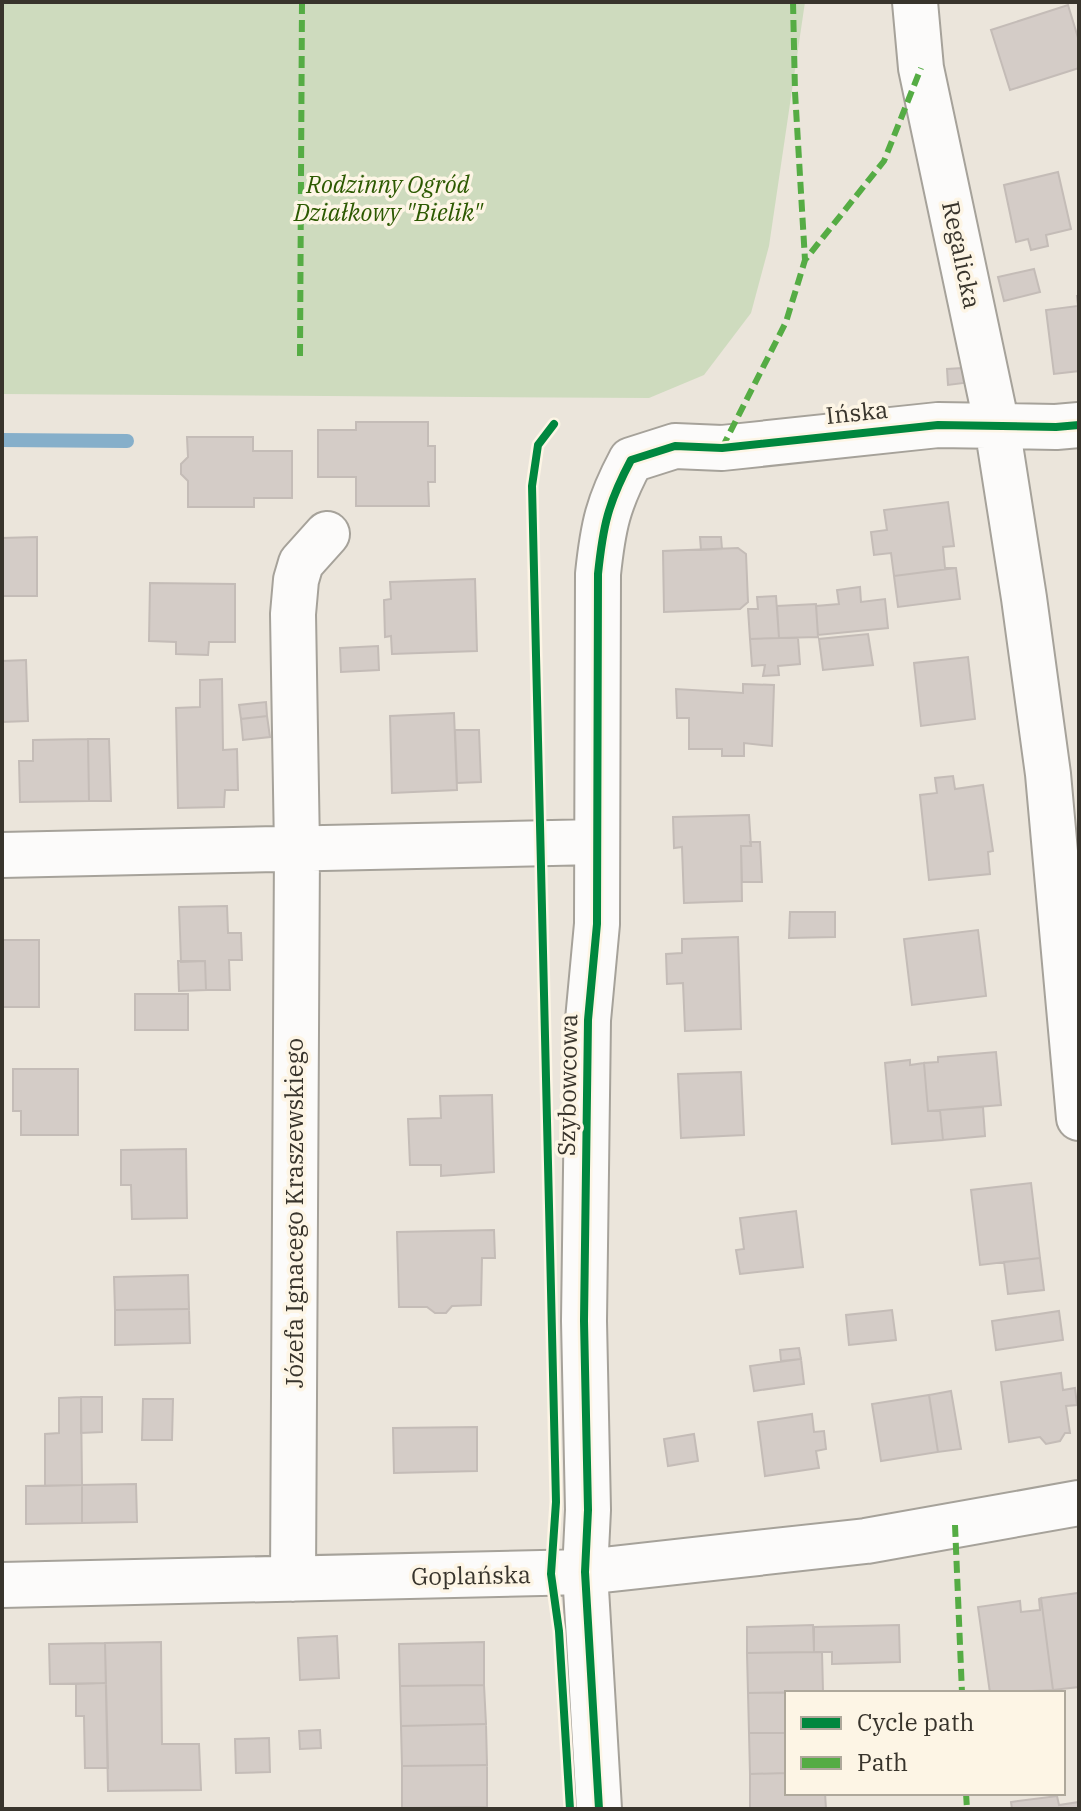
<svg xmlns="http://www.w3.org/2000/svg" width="1081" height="1811" viewBox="0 0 1081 1811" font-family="'IBM Plex Serif',serif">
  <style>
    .green { fill: #cedbbe }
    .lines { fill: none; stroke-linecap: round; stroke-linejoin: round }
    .stream { stroke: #86afca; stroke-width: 14 }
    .building { fill: #d4ccc7; stroke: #c4bcb7; stroke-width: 2 }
    .minor-casing { stroke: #a6a29a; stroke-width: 48 }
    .minor { stroke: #fcfbfa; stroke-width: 44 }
    .quiet { stroke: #55ac44; stroke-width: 6; stroke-dasharray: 12 6; stroke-linecap: butt }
    .cycleway-casing { stroke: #fdf5e5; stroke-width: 13 }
    .cycleway { stroke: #00873e; stroke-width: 8 }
    .labels { text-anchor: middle; stroke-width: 7; stroke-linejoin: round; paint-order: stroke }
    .park-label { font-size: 24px; font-style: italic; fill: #2c5901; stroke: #fdf5e5 }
    .street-label { font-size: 24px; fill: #38342c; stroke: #fdf5e5 }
  </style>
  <rect width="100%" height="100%" fill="#ebe5db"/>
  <path class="green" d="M2 2H805L769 246 751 313 704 375 649 398 2 394Z"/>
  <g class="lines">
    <path class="stream" d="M2 440 127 441"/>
  </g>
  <path class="building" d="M1068 5 1079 41V68L1010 90 991 30Z
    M1058 172 1071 229 1046 235 1048 246 1031 250 1028 239 1016 242 1004 185Z
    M1034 269 1040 292 1004 301 998 277Z
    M1077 296H1079V371L1054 374 1046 310 1078 306Z
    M962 368 964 383 948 385 947 369Z
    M356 422H428V446H435V482H428L429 506H356V477H318V430H356Z
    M187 437H253V451H292V498H254V507H188V481L181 474V464L188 457Z
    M948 502 954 546 943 547 945 568H956L894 576 891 553 874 555 871 532 887 530 884 510Z
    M37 537V596H2V538Z
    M700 537H721L722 549 701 550Z
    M738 548 746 554 748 602 740 609 664 612 663 551Z
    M956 568 960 599 898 607 894 576Z
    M475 579 477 651 392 654 391 636 385 637 384 600 391 599 390 582Z
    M150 583 235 584V642H209L208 655 176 654V642L149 641Z
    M860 587 861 602 885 599 888 628 818 635 816 606 839 604 837 590Z
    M776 596 779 638 750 639 748 609H758L757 597Z
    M816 604 818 637 779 638 777 606Z
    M868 634 873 665 823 670 819 639Z
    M779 638H798L800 664 778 666 779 675 763 676 765 665 752 666 750 639Z
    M378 646 379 670 341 672 340 648Z
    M968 657 975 719 921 726 914 663Z
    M26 660 28 721 2 722V661Z
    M222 679 223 750 237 749 238 790H225L224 807 178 808 176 708 200 707V680Z
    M743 684 774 685 772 746 744 743V756H722V749H689V718H677L676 689 743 693Z
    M266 702 267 716 241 719 239 705Z
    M454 713 457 790 392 793 390 716Z
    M267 716 270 737 243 740 241 719Z
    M455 730H479L481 782 457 783Z
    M88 739H109L111 801H89Z
    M88 739 89 801 20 802 19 761H33V740Z
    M953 776 955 789 983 785 993 851 988 852 990 874 929 880 920 795 937 793 935 778Z
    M749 815 751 846H741L742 901 684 903 682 847 674 848 673 817Z
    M750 842H760L762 882H742L741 846H751Z
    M227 906 228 933H241L242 960H229L230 990H206L205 961 181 962 179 907Z
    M790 912H835V937L789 938Z
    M978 930 986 996 912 1005 904 939Z
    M738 937 741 1029 685 1031 683 983 667 984 666 954 682 953V939Z
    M2 940H39V1007H2Z
    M178 961H205L206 990 179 991Z
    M135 994H188V1030H135Z
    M996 1052 1001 1105 928 1111 924 1063 938 1062V1057Z
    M910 1060V1065L924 1063 928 1111 940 1110 943 1140 892 1144 885 1063Z
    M13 1069H78V1135H21V1111H13Z
    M741 1072 744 1135 681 1138 678 1074Z
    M492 1095 494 1172 441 1176V1165H410L408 1119 441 1118 440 1096Z
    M983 1107 985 1136 943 1140 940 1110Z
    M186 1149 187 1218 132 1219 131 1185H121V1150Z
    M1031 1183 1040 1258 980 1265 971 1190Z
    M796 1211 803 1267 740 1274 736 1250 744 1249 740 1218Z
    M494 1230 495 1258H482L481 1305 452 1306 446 1313H435L427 1307H399L397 1232Z
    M1040 1258 1044 1290 1008 1294 1004 1262Z
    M188 1275 189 1309 115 1310 114 1277Z
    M189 1309 190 1343 115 1345V1310Z
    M892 1310 896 1340 849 1345 846 1315Z
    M1059 1311 1063 1340 996 1350 992 1321Z
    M799 1348 801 1359 781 1361 780 1350Z
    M801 1359 804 1384 754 1391 750 1366Z
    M1061 1373 1063 1390 1075 1388 1077 1405 1066 1406 1070 1433H1065L1060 1441 1046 1444 1040 1437 1009 1442 1001 1382Z
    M951 1391 961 1449 938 1452 929 1395Z
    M929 1395 938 1452 881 1461 872 1404Z
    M81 1397 82 1485 45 1486V1434L59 1433V1398Z
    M81 1397H102V1432L81 1433Z
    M143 1399H173L172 1440H142Z
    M812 1414 814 1432 824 1431 826 1449 816 1451 819 1468 765 1476 758 1422Z
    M477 1427V1471L394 1473 393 1428Z
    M694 1434 698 1461 668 1466 664 1439Z
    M136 1484 137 1522 82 1523V1485Z
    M82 1485V1523L26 1524V1486Z
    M1078 1593 1079 1687 1053 1690 1041 1598Z
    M1041 1598 1053 1690 990 1693 978 1607 1020 1601 1021 1612 1040 1610 1039 1599Z
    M813 1625 814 1652 747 1653V1627Z
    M899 1625 900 1662 832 1664V1652H814V1627Z
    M337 1636 339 1678 300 1680 298 1638Z
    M161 1642 162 1744H199L201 1790 108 1791 105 1643Z
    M484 1642V1685L400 1686 399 1644Z
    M105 1643 106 1683 50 1684 49 1644Z
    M822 1652 823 1692 748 1693 747 1653Z
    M106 1683 108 1768H85L84 1716H76V1684Z
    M484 1685 486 1724 401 1726 400 1686Z
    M823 1692 787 1693V1733H749L748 1693Z
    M486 1724 487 1765 402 1766 401 1726Z
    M320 1730 321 1748 300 1749 299 1731Z
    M749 1733H787V1773L750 1774Z
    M269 1738 270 1772 236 1773 235 1739Z
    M487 1765V1807L402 1808V1766Z
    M787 1773V1793H825L826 1809H750V1774Z
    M1057 1796 1059 1805 1079 1802V1809H1012L1011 1802Z"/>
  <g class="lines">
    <defs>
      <path id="minor" d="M915 2 921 68 997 426 1024 598 1048 774 1079 1118
        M2 855 596 842
        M293 1579 297 848 293 614 296 580 301 563 327 534
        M2 1585 585 1572 866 1541 1079 1503
        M599 1809 585 1572 588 1510 584 1321 588 1020 597 924 598 574C603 526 608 503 631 460L675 446 722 448 938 425 1056 427 1079 425"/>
    </defs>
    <use href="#minor" class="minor-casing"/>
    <use href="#minor" class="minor"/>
    <path class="quiet" d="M793 2 795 92 805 260
      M300 356 302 2
      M722 448 786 322 805 260 884 161 921 68
      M955 1525 962 1693
      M966 1793 967 1809"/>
    <defs>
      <path id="cycleway" d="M554 424 538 445 532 486 556 1502 551 1574 559 1631 570 1809
        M599 1809 585 1572 588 1510 584 1321 588 1020 597 924 598 574C603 526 608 503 631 460L675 446 722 448 938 425 1056 427 1079 425"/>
    </defs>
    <use href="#cycleway" class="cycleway-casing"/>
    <use href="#cycleway" class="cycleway"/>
  </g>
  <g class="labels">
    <g class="park-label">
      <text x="388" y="193">Rodzinny Ogród<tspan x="388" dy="28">Działkowy "Bielik"</tspan></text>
    </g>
    <g class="street-label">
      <text transform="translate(961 255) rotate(78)" y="8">Regalicka</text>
      <text transform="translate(857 413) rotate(-6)" y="8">Ińska</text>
      <text transform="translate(568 1085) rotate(-89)" y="8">Szybowcowa</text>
      <text transform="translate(295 1213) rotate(-90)" y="8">Józefa Ignacego Kraszewskiego</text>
      <text transform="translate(471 1576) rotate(-1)" y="8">Goplańska</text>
    </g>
  </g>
  <rect width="1081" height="1811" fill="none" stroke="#38342c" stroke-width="8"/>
  <rect x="785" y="1691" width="280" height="104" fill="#fdf5e5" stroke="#aea89b" stroke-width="2"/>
  <rect x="801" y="1717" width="40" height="12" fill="#00873e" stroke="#aea89b" stroke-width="2"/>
  <text x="857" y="1731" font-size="24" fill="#38342c">Cycle path</text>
  <rect x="801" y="1757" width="40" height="12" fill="#55ac44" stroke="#aea89b" stroke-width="2"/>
  <text x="857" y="1771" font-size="24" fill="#38342c">Path</text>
</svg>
